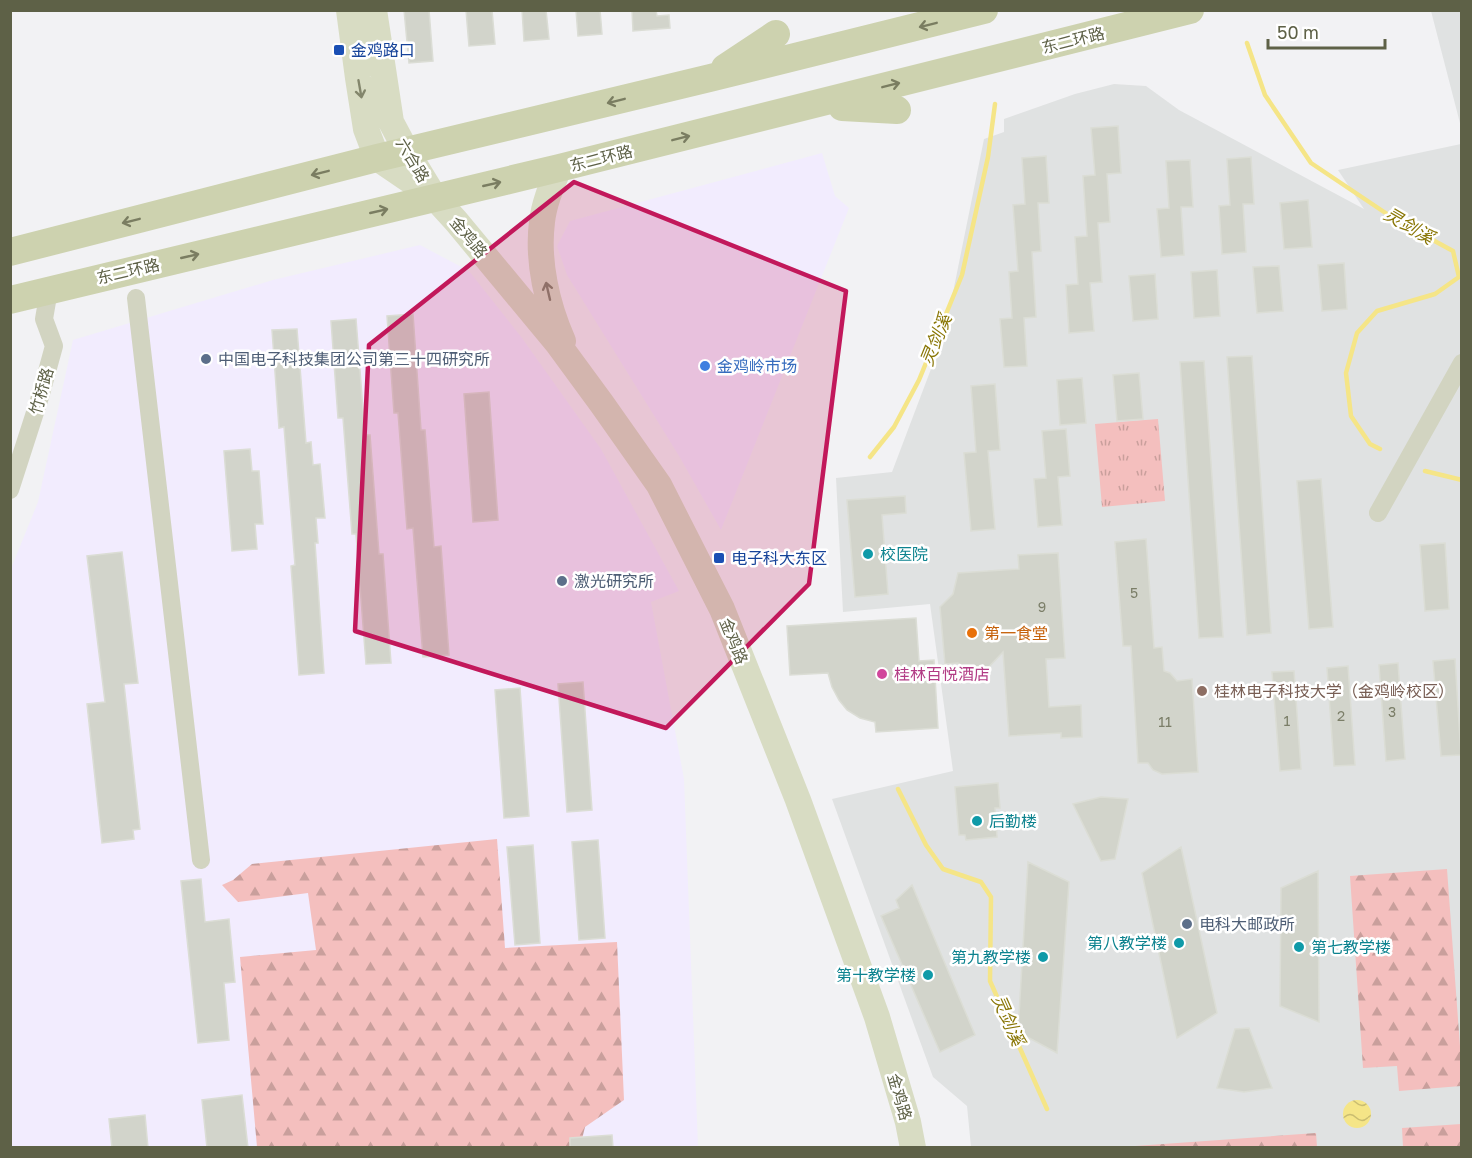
<svg xmlns="http://www.w3.org/2000/svg" width="1472" height="1158" viewBox="0 0 1472 1158" font-family="'Golos Text','Noto Sans SC',sans-serif">
  <style>
    .commercial { fill: #f2ecfe }
    .education { fill: #e0e2e2 }
    .forest { fill: url(#forest-firs) }
    .park { fill: url(#park-tufts) }
    .water { fill: url(#water-waves) }
    .lines { fill: none; stroke-linecap: round; stroke-linejoin: round }
    .stream { stroke: #f5e587; stroke-width: 4.5 }
    .building { fill: #d2d4cb; stroke: #dbddd5; stroke-width: 1.5 }
    .street { stroke: #d2d4c1; stroke-width: 18 }
    .secondary { stroke: #d8dcc3; stroke-width: 26 }
    .primary { stroke: #cdd2af; stroke-width: 28 }
    .oneway { stroke: #7a7d61 }
    .oneway2 { stroke: #83866c }
    .marked { fill: #c2185b; fill-opacity: 0.2; stroke: #c2185b; stroke-width: 4.5; stroke-linejoin: round }
    .transit-dot { fill: #1a4fb4; stroke: #fff; stroke-width: 2 }
    .service-dot { fill: #5c6f8a; stroke: #fff; stroke-width: 2 }
    .shop-dot { fill: #3f7fe0; stroke: #fff; stroke-width: 2 }
    .culture-dot { fill: #0f9aa8; stroke: #fff; stroke-width: 2 }
    .food-dot { fill: #e8710a; stroke: #fff; stroke-width: 2 }
    .hotel-dot { fill: #d1479c; stroke: #fff; stroke-width: 2 }
    .education-dot { fill: #8d6e63; stroke: #fff; stroke-width: 2 }
    .labels { text-anchor: middle; stroke-width: 5; stroke-linejoin: round; paint-order: stroke }
    .number-label { font-size: 14px; fill: #7b7e68 }
    .street-label { font-size: 16px; fill: #5e6147; stroke: #fff }
    .transit-label { font-size: 16px; fill: #164399; stroke: #fff; text-anchor: start }
    .service-label { font-size: 16px; fill: #4e5e75; stroke: #fff; text-anchor: start }
    .shop-label { font-size: 16px; fill: #366cbe; stroke: #fff; text-anchor: start }
    .culture-label { font-size: 16px; fill: #0d838f; stroke: #fff; text-anchor: start }
    .food-label { font-size: 16px; fill: #c56008; stroke: #fff; text-anchor: start }
    .hotel-label { font-size: 16px; fill: #b23c85; stroke: #fff; text-anchor: start }
    .education-label { font-size: 16px; fill: #785e54; stroke: #fff; text-anchor: start }
    .water-label { font-size: 18px; font-style: italic; fill: #897605; stroke: #fff }
  </style>
  <defs>
    <pattern id="forest-firs" width="22" height="20" patternUnits="userSpaceOnUse" patternTransform="scale(1.5)"><rect width="22" height="20" fill="#f4bfbe"/><path d="M5 1l3.5 6h-7zM16 11l3.5 6h-7z" fill="#c99f9c"/></pattern>
    <pattern id="park-tufts" width="24" height="20" patternUnits="userSpaceOnUse" patternTransform="scale(1.5)"><rect width="24" height="20" fill="#f4bfbe"/><path d="M3 7l-1-3M5 7V3M7 7l1-3M15 17l-1-3M17 17v-4M19 17l1-3" fill="none" stroke="#c99f9c"/></pattern>
    <pattern id="water-waves" width="16" height="10" patternUnits="userSpaceOnUse" patternTransform="scale(1.5)"><rect width="16" height="10" fill="#f5e587"/><path d="M0 5q4-4 8 0t8 0" fill="none" stroke="#cabd70"/></pattern>
  </defs>
  <rect width="100%" height="100%" fill="#f2f2f4"/>
  <path class="commercial" d="M822 153 835 196 849 208 721 530 679 456 567 275 557 246 570 221Z
    M420 245 469 271 522 338 601 449 679 591 651 602 684 779 698 1147H11L10 571 38 502 73 340 273 280Z"/>
  <path class="education" d="M1431 11H1461V127Z
    M1114 84 1146 86 1179 110 1364 209 1338 170 1461 144V1147H971L967 1106 933 1077 832 799 953 771 930 604 843 612 836 478 892 472 945 332 984 139 1004 132V119L1075 94Z"/>
  <path class="forest" d="M497 839 505 948 617 942 624 1100 585 1127 580 1147H257L240 957 316 950 308 893 238 902 222 885 233 880 252 864Z
    M1447 869 1461 1060V1086L1399 1091 1397 1066 1363 1068 1350 876Z
    M1461 1124V1147H1403L1402 1128Z
    M1316 1133 1317 1147H1121Z"/>
  <path class="park" d="M1158 419 1165 501 1102 507 1095 424Z"/>
  <path class="water" d="M1343 1114a14 14 0 1 1 28 0a14 14 0 1 1-28 0Z"/>
  <g class="lines">
    <path class="stream" d="M1247 43 1265 95 1311 163 1396 220 1453 251 1459 277 1435 294 1377 311 1357 333 1346 373 1351 416 1370 444 1380 449
      M870 457 894 427 919 380 962 275 988 157 995 104
      M1425 471 1462 480
      M898 789 926 845 943 869 981 882 991 897 990 981 1047 1109"/>
  </g>
  <path class="building" d="M404 10H429L433 61 409 63Z
    M466 10H492L495 44 469 46Z
    M522 10H546L549 39 524 41Z
    M576 10H600L602 34 578 36Z
    M632 10H656L657 16 669 15 670 28 633 31Z
    M1118 126 1121 173 1107 174 1110 222 1098 223 1102 282 1090 283 1094 331 1069 333 1066 285 1078 284 1075 237 1087 236 1083 176 1095 175 1091 128Z
    M1046 156 1049 203H1038L1041 251 1032 252 1036 317 1024 318 1027 366 1004 367 1000 319 1012 318 1009 272 1018 271 1013 205 1025 204 1022 158Z
    M1251 157 1254 204H1243L1246 252 1222 254 1219 206 1230 205 1227 159Z
    M1190 160 1193 207H1181L1184 255 1161 257 1157 209 1169 208 1166 161Z
    M1308 200 1312 247 1284 249 1280 203Z
    M1344 263 1347 309 1322 311 1318 265Z
    M1279 266 1283 311 1257 313 1253 267Z
    M1217 270 1220 316 1194 318 1191 272Z
    M1155 274 1158 319 1133 321 1129 276Z
    M413 314 421 430H425L434 547 441 546 449 655 423 657 413 528 407 529 398 413H394L387 316Z
    M356 319 365 435H370L379 554H383L391 663 366 664 356 534H352L343 418H338L331 321Z
    M297 329 306 443 311 442 313 465 320 464 325 518H316L318 543H315L324 673 299 675 291 566 295 565 284 427 279 428 272 330Z
    M1252 356 1271 633 1247 635 1227 357Z
    M1204 361 1223 637 1199 638 1180 362Z
    M1139 373 1143 419 1117 421 1113 375Z
    M1082 378 1086 423 1060 425 1057 380Z
    M995 384 1000 450 988 451 995 529 971 531 964 453 976 452 971 386Z
    M489 392 498 520 473 522 464 394Z
    M1066 429 1070 476 1058 477 1062 525 1038 527 1034 479 1046 478 1042 431Z
    M250 449 252 471H259L263 524H255L257 549 232 551 224 451Z
    M1321 479 1333 627 1309 629 1297 481Z
    M905 496 906 513 882 515 888 594 855 597 847 500Z
    M1146 539 1154 648 1162 647 1164 671 1170 673 1177 681 1192 679 1198 772 1162 774 1153 770 1148 763H1138L1131 646H1123L1115 542Z
    M1445 543 1449 609 1425 611 1420 545Z
    M122 552 138 683 124 684 140 829 133 830 134 839 102 843 87 704 105 702 87 556Z
    M1058 553 1065 658 1046 659 1049 707 1081 705 1082 737 1061 738V733L1009 736 1003 652 983 673 977 675 969 674 963 670 958 663 945 664 940 607 953 594 958 573 1019 569 1018 555Z
    M916 618 919 661 934 660 938 728 876 732 875 722 860 718 847 710 839 700 832 687 828 673 790 675 787 626Z
    M1455 659 1461 755 1441 756 1433 661Z
    M1398 663 1405 759 1386 761 1379 665Z
    M1348 666 1355 765 1334 766 1327 668Z
    M1294 671 1301 769 1280 771 1272 672Z
    M583 682 592 810 567 812 558 684Z
    M520 688 529 816 504 818 495 690Z
    M998 783 1000 808H995L997 837 966 840 965 835H959L955 787Z
    M1101 797 1128 799 1115 859 1101 861 1073 804Z
    M598 840 605 938 579 940 572 842Z
    M533 845 540 943 515 945 507 847Z
    M1181 847 1217 1013 1177 1038 1142 873Z
    M1028 862 1069 882 1057 1053 1018 1032Z
    M1318 871 1319 1022 1280 1006 1281 888Z
    M201 879 205 922 229 919 235 982 224 983 229 1040 198 1043 181 881Z
    M912 885 975 1035 940 1052 881 916 899 908 896 900Z
    M1249 1028 1272 1088 1244 1092 1217 1088 1235 1029Z
    M242 1095 248 1148H207L202 1100Z
    M145 1115 148 1148H112L109 1119Z
    M612 1135 613 1148H570V1138Z"/>
  <g class="lines">
    <path class="street" d="M136 298 201 860
      M10 490 40 397 54 346 44 319 49 290
      M1378 513 1462 363"/>
    <path class="secondary" d="M349 10 358 78 366 129 377 158 427 192
      M374 10 391 122 407 152 435 198 456 221 558 344 602 404 659 485 722 609 798 800 877 1017 908 1122 913 1148
      M559 168C552 185 544 203 542 222 537 261 547 305 563 341"/>
    <path class="primary" d="M725 68 776 34
      M842 107 897 110
      M10 252 377 158 710 78 984 10
      M10 300 559 168 1190 10"/>
  </g>
  <defs><path id="oneway-shaft" d="M-6 0H5M1.5-3L5.5 0L1.5 3" fill="none" stroke-width="1.6" stroke-linecap="round" stroke-linejoin="round" transform="scale(1.5)"/></defs>
  <g class="oneway">
    <use href="#oneway-shaft" transform="translate(928 25) rotate(166)"/>
    <use href="#oneway-shaft" transform="translate(891 85) rotate(-14)"/>
    <use href="#oneway-shaft" transform="translate(616 101) rotate(166)"/>
    <use href="#oneway-shaft" transform="translate(681 138) rotate(-14)"/>
    <use href="#oneway-shaft" transform="translate(320 173) rotate(166)"/>
    <use href="#oneway-shaft" transform="translate(492 184) rotate(-13)"/>
    <use href="#oneway-shaft" transform="translate(379 211) rotate(-13)"/>
    <use href="#oneway-shaft" transform="translate(131 221) rotate(166)"/>
    <use href="#oneway-shaft" transform="translate(190 256) rotate(-13)"/>
  </g>
  <g class="oneway2">
    <use href="#oneway-shaft" transform="translate(360 89) rotate(80)"/>
    <use href="#oneway-shaft" transform="translate(548 291) rotate(-103)"/>
  </g>
  <path class="marked" d="M574 182 846 291 809 584 666 728 355 631 369 345Z"/>
  <g class="transit-dot">
    <rect x="333" y="44" width="12" height="12" rx="3"/>
    <rect x="713" y="552" width="12" height="12" rx="3"/>
  </g>
  <g class="service-dot">
    <circle cx="206" cy="359" r="6"/>
    <circle cx="562" cy="581" r="6"/>
    <circle cx="1187" cy="924" r="6"/>
  </g>
  <circle class="shop-dot" cx="705" cy="366" r="6"/>
  <g class="culture-dot">
    <circle cx="868" cy="554" r="6"/>
    <circle cx="977" cy="821" r="6"/>
    <circle cx="1179" cy="943" r="6"/>
    <circle cx="1299" cy="947" r="6"/>
    <circle cx="1043" cy="957" r="6"/>
    <circle cx="928" cy="975" r="6"/>
  </g>
  <circle class="food-dot" cx="972" cy="633" r="6"/>
  <circle class="hotel-dot" cx="882" cy="674" r="6"/>
  <circle class="education-dot" cx="1202" cy="691" r="6"/>
  <g class="labels">
    <g class="number-label">
      <text x="1134" y="598">5</text>
      <text x="1042" y="612">9</text>
      <text x="1392" y="717">3</text>
      <text x="1341" y="721">2</text>
      <text x="1287" y="726">1</text>
      <text x="1165" y="727">11</text>
    </g>
    <g class="street-label">
      <text transform="translate(1073 40) rotate(-14)" y="6">东二环路</text>
      <text transform="translate(601 158) rotate(-14)" y="6">东二环路</text>
      <text transform="translate(413 160) rotate(59)" y="6">六合路</text>
      <text transform="translate(469 237) rotate(50)" y="6">金鸡路</text>
      <text transform="translate(128 271) rotate(-13)" y="6">东二环路</text>
      <text transform="translate(41 391) rotate(-74)" y="6">竹桥路</text>
      <text transform="translate(734 641) rotate(68)" y="6">金鸡路</text>
      <text transform="translate(900 1097) rotate(74)" y="6">金鸡路</text>
    </g>
    <g class="transit-label">
      <text x="351" y="56">金鸡路口</text>
      <text x="731" y="564">电子科大东区</text>
    </g>
    <g class="service-label">
      <text x="218" y="365">中国电子科技集团公司第三十四研究所</text>
      <text x="574" y="587">激光研究所</text>
      <text x="1199" y="930">电科大邮政所</text>
    </g>
    <g class="shop-label">
      <text x="717" y="372">金鸡岭市场</text>
    </g>
    <g class="culture-label">
      <text x="880" y="560">校医院</text>
      <text x="989" y="827">后勤楼</text>
      <text x="1167" y="949" text-anchor="end">第八教学楼</text>
      <text x="1311" y="953">第七教学楼</text>
      <text x="1031" y="963" text-anchor="end">第九教学楼</text>
      <text x="916" y="981" text-anchor="end">第十教学楼</text>
    </g>
    <g class="food-label">
      <text x="984" y="639">第一食堂</text>
    </g>
    <g class="hotel-label">
      <text x="894" y="680">桂林百悦酒店</text>
    </g>
    <g class="education-label">
      <text x="1214" y="697">桂林电子科技大学（金鸡岭校区）</text>
    </g>
    <g class="water-label">
      <text transform="translate(1409 226) rotate(30)" y="6">灵剑溪</text>
      <text transform="translate(936 340) rotate(-68)" y="6">灵剑溪</text>
      <text transform="translate(1008 1020) rotate(66)" y="6">灵剑溪</text>
    </g>
  </g>
  <rect width="1472" height="1158" fill="none" stroke="#5e6147" stroke-width="24"/>
  <path d="M1268 39v9h117v-9" fill="none" stroke="#5e6147" stroke-width="3"/>
  <text x="1277" y="39" font-size="18" fill="#5e6147" stroke="#ffffff" stroke-width="4.5" paint-order="stroke">50 m</text>
</svg>
